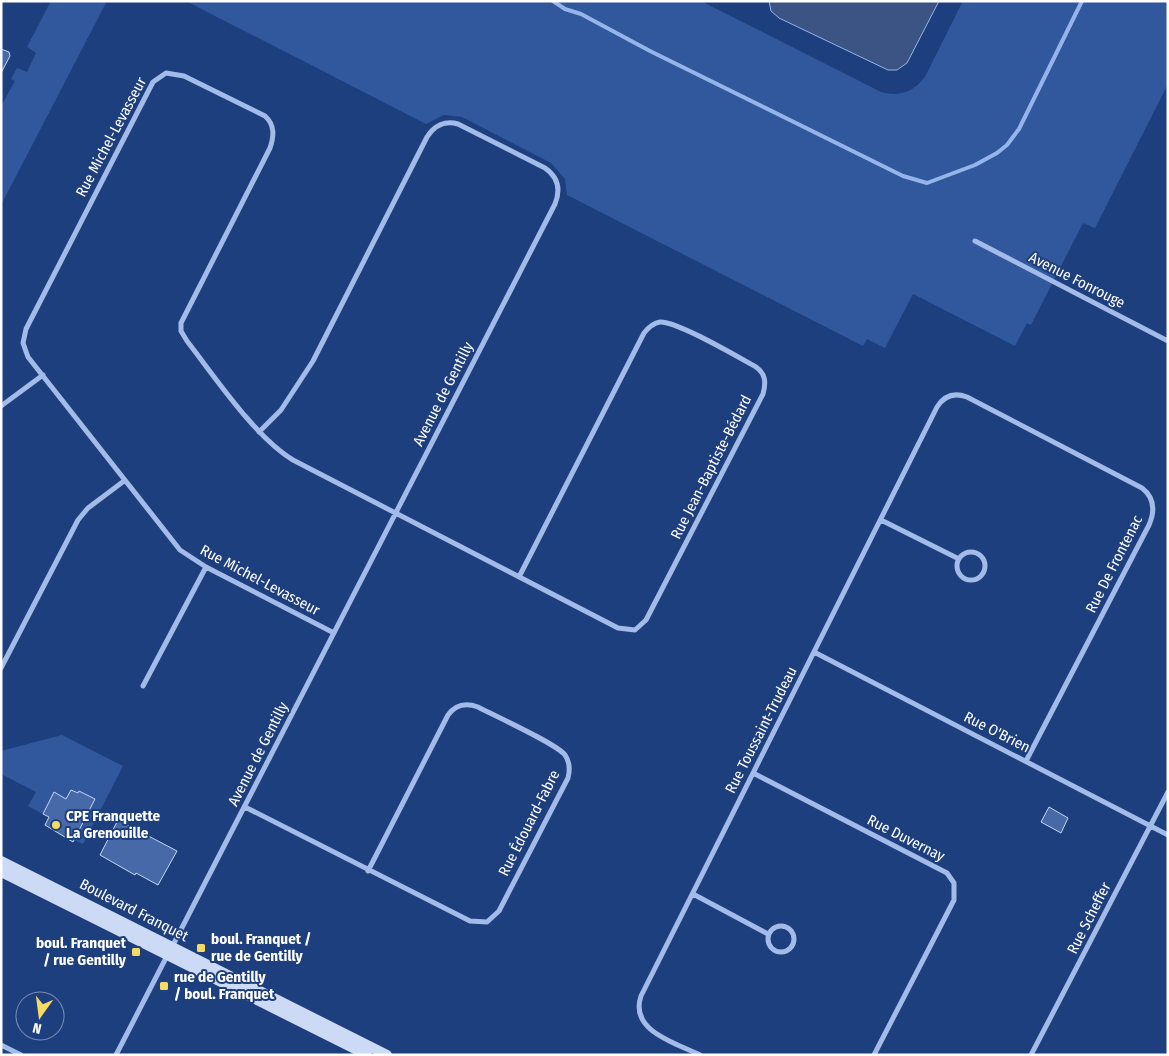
<svg xmlns="http://www.w3.org/2000/svg" width="1169" height="1056" viewBox="0 0 1169 1056" font-family="'Fira Sans Condensed',sans-serif">
  <style>
    .green { fill: #31579d }
    .water { fill: #3c5483; stroke: #95b4e9 }
    .lines { fill: none; stroke-linecap: round; stroke-linejoin: round }
    .stream { stroke: #95b4e9; stroke-width: 4 }
    .building { fill: #4769a8; stroke: #c6d7f6 }
    .street { stroke: #a2bbe8; stroke-width: 5 }
    .secondary { stroke: #cddaf6; stroke-width: 10 }
    .poi-dot { fill: #f6da61; stroke: #1e3f7e; stroke-width: 2 }
    .labels { text-anchor: middle; stroke-width: 4; stroke-linejoin: round; paint-order: stroke }
    .street-label { font-size: 15px; fill: #fff; stroke: #1e3f7e }
    .poi-label { font-size: 15px; font-weight: bold; fill: #fff; stroke: #1e3f7e; text-anchor: start }
  </style>
  <rect width="100%" height="100%" fill="#1e3f7e"/>
  <path class="green" d="M51 1H107L1 205V106L15 81 11 79 17 68 27 72 36 53 27 47Z
    M186 1H701L881 92C900 97 913 92 925 77L963 1H1168V84L1095 228 1083 223 1031 325 1027 323 1015 346 913 294 885 348 867 339 863 346 567 195 565 179 551 163 462 117 444 115 426 124Z
    M62 735 123 766 83 844 74 840 95 799 80 791 78 793 71 790 66 799 54 792 43 814 28 806 36 792 1 774V751Z"/>
  <path class="water" d="M769 1H939L907 63 897 70H888L779 18 771 11Z"/>
  <g class="lines">
    <path class="stream" d="M553 1 565 9 581 14 650 51 903 176 927 183 975 165 997 153 1007 145 1019 129 1082 1"/>
  </g>
  <path class="building" d="M1 49 9 52 10 56 1 73Z
    M71 790 78 793 79 791 95 799 73 842 45 825 49 817 43 814 54 792 66 799Z
    M1049 807 1068 818 1061 833 1041 822Z
    M118 820 177 851 158 885 136 873 135 875 100 855Z"/>
  <g class="lines">
    <path class="street" d="M975 241 1168 341
      M1 406 43 375
      M881 520 959 559
      M957 566a14 14 0 1 1 28 0a14 14 0 1 1-28 0Z
      M334 633 206 567 180 550 28 357 23 343 26 329 153 82 166 73 184 76 265 116C275 125 274 136 270 148L181 323V331L187 341C215 377 255 437 293 460L618 628 635 630 646 620 763 394C766 383 766 374 756 367 738 357 677 321 660 322 653 323 648 328 644 333L519 577
      M814 652 1168 835
      M1 668 78 520 88 508 124 481
      M143 686 206 567
      M753 773 947 873 954 883V900L874 1055
      M245 807 470 921 487 922 499 911 568 778C570 770 570 762 565 755 557 744 495 716 478 707 467 703 456 704 448 715L368 871
      M693 894 768 934
      M768 939a13 13 0 1 1 26 0a13 13 0 1 1-26 0Z
      M172 947 555 204C561 189 558 177 545 168L458 124C445 120 434 126 427 137L313 361 281 410 259 432
      M1 1045 21 1055
      M116 1055 168 954
      M700 1055C676 1043 629 1031 641 996L937 407C944 396 954 392 967 397L1142 488C1155 498 1155 511 1149 525L1026 761
      M1031 1055 1168 792"/>
    <path class="secondary" d="M1 861 387 1055
      M1 872 367 1055"/>
  </g>
  <g class="poi-dot">
    <circle cx="56" cy="825" r="5"/>
    <rect x="196" y="943" width="10" height="10" rx="2.5"/>
    <rect x="131" y="947" width="10" height="10" rx="2.5"/>
    <rect x="159" y="981" width="10" height="10" rx="2.5"/>
  </g>
  <g class="labels">
    <g class="street-label">
      <text transform="translate(111 137) rotate(-62)" y="5">Rue Michel-Levasseur</text>
      <text transform="translate(1077 280) rotate(27)" y="5">Avenue Fonrouge</text>
      <text transform="translate(443 394) rotate(-63)" y="5">Avenue de Gentilly</text>
      <text transform="translate(711 467) rotate(-63)" y="5">Rue Jean-Baptiste-Bédard</text>
      <text transform="translate(1114 564) rotate(-63)" y="5">Rue De Frontenac</text>
      <text transform="translate(260 580) rotate(28)" y="5">Rue Michel-Levasseur</text>
      <text transform="translate(761 730) rotate(-63)" y="5">Rue Toussaint-Trudeau</text>
      <text transform="translate(997 732) rotate(27)" y="5">Rue O'Brien</text>
      <text transform="translate(258 754) rotate(-63)" y="5">Avenue de Gentilly</text>
      <text transform="translate(529 823) rotate(-63)" y="5">Rue Édouard-Fabre</text>
      <text transform="translate(906 838) rotate(27)" y="5">Rue Duvernay</text>
      <text transform="translate(134 910) rotate(27)" y="5">Boulevard Franquet</text>
      <text transform="translate(1089 918) rotate(-63)" y="5">Rue Scheffer</text>
    </g>
    <g class="poi-label">
      <text x="66" y="821">CPE Franquette<tspan x="66" dy="17">La Grenouille</tspan></text>
      <text x="211" y="944">boul. Franquet /<tspan x="211" dy="17">rue de Gentilly</tspan></text>
      <text x="126" y="948" text-anchor="end">boul. Franquet<tspan x="126" dy="17">/ rue Gentilly</tspan></text>
      <text x="174" y="982">rue de Gentilly<tspan x="174" dy="17">/ boul. Franquet</tspan></text>
    </g>
  </g>
  <rect width="1169" height="1056" fill="none" stroke="#ffffff" stroke-width="5"/>
  <g transform="translate(40 1016) rotate(194)"><circle r="24" fill="#1e3f7e" stroke="#788cb2"/>
  <path d="M0-4L9 19L0 12L-9 19Z" fill="#f6da61"/>
  <text y="-8" font-size="14" font-weight="bold" text-anchor="middle" fill="#ffffff">N</text>
  </g>
</svg>
